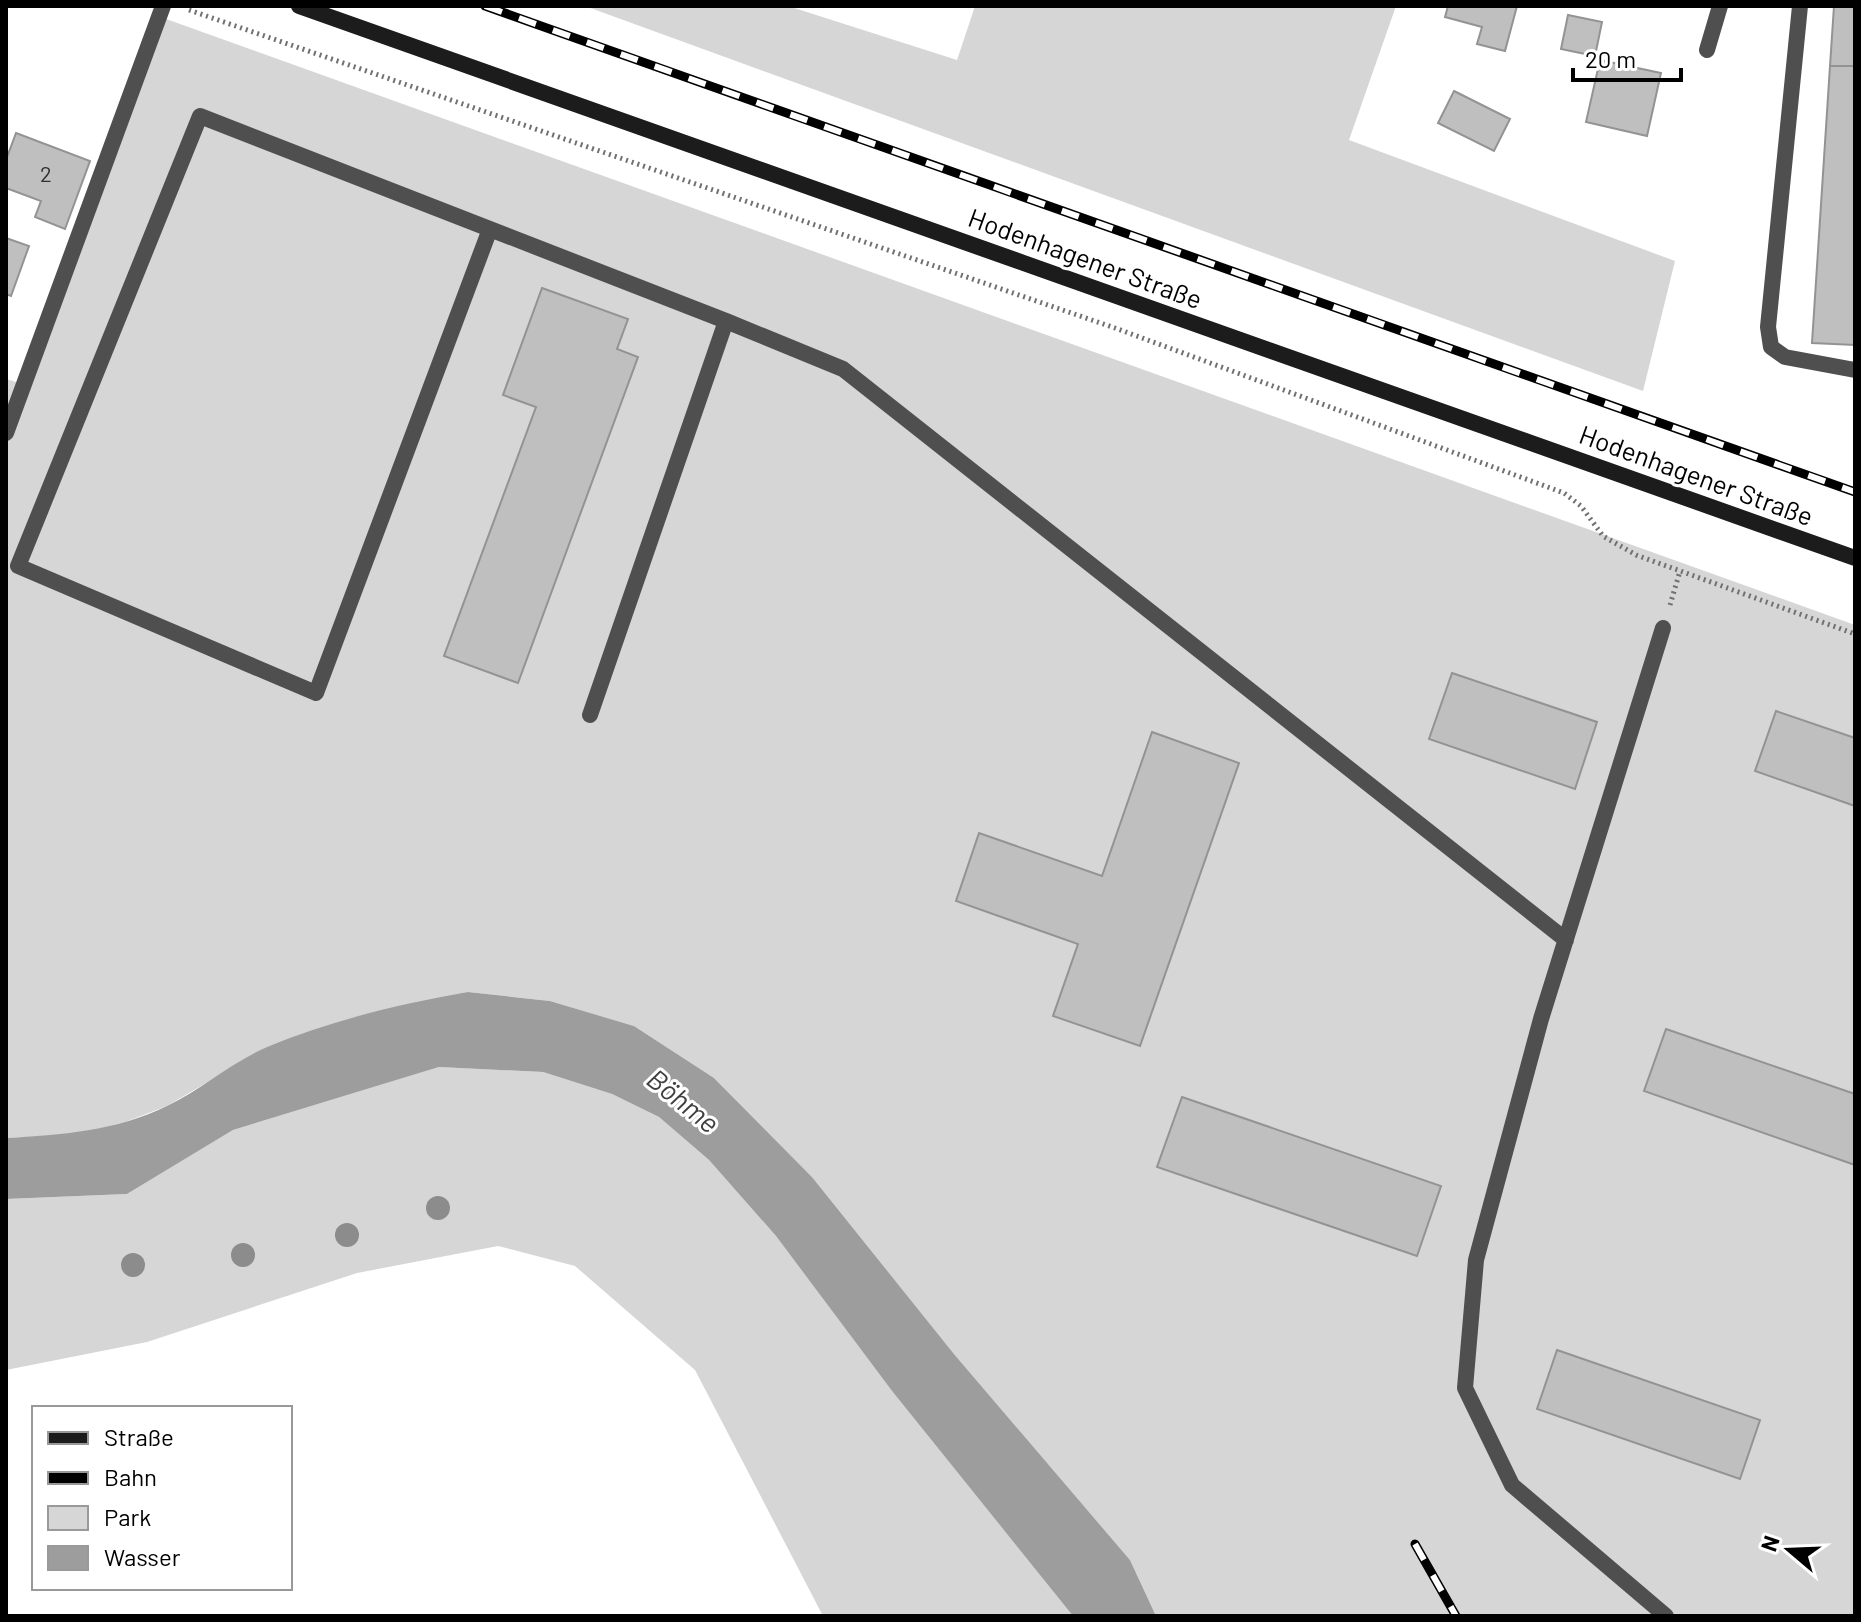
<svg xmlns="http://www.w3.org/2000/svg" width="1861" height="1622" viewBox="0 0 1861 1622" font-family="Barlow,sans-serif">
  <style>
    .green { fill: #d6d6d6 }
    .water { fill: #9d9d9d }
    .building { fill: #bfbfbf; stroke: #939393; stroke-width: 2 }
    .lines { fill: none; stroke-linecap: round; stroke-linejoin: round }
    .path { stroke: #717171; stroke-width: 5; stroke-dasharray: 2 4; stroke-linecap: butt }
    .lane { stroke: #4f4f4f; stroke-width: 16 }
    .street { stroke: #4f4f4f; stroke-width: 16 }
    .secondary { stroke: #1c1c1c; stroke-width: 16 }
    .rail-casing { stroke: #000; stroke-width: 9 }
    .rail { stroke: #fff; stroke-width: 6; stroke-dasharray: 18; stroke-linecap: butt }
    .tree { fill: #8c8c8c }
    .labels { text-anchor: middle; stroke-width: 6; stroke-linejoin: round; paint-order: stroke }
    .number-label { font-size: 22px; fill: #303030 }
    .street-label { font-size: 26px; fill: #000; stroke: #fff }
    .water-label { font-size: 28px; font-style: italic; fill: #3e3e3e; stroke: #fff }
  </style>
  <rect width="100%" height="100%" fill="#fff"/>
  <path class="green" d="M585 6H788L957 60 975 6H1396L1349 140 1675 261 1643 391Z
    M155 15 1855 625V1616H1156L1130 1560 954 1354 812 1177 714 1078 634 1026 550 1001 468 992 265 1048 167 1106 125 1122 74 1135 6 1138V379L23 384Z
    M439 1067 543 1072 612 1094 659 1117 709 1160 776 1236 892 1391 1073 1616H823L695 1370 575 1266 498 1246 357 1273 147 1342 6 1370V1199L127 1194 233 1130Z"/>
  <path class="water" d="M468 992 550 1001 634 1026 714 1078 812 1177 954 1354 1130 1560 1156 1616H1073L892 1391 776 1236 709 1160 659 1117 612 1094 543 1072 439 1067 233 1130 127 1194 6 1199V1138C62 1135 115 1131 167 1106 202 1089 232 1062 267 1047 333 1020 399 1004 468 992Z"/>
  <path class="building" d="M1448 6H1517L1505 51 1477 44 1482 27 1445 17Z
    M1834 6H1855V66H1830Z
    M1568 15 1602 22 1595 56 1561 49Z
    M1600 60 1661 73 1647 136 1586 122Z
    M1830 66H1855V345L1812 343Z
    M1454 91 1510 119 1494 151 1438 123Z
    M16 133 90 161 65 229 35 217 41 201 6 188V160Z
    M6 238 29 246 11 296 6 294Z
    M542 288 628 319 617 349 638 357 518 683 444 656 536 407 503 395Z
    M1452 673 1597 722 1575 789 1429 739Z
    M1776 711 1855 738V806L1755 771Z
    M1152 732 1239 763 1140 1046 1053 1016 1078 944 956 901 979 833 1102 876Z
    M1666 1029 1855 1094V1165L1644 1091Z
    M1182 1097 1441 1186 1417 1256 1157 1167Z
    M1557 1350 1760 1420 1740 1479 1537 1409Z"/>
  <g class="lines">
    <path class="path" d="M189 10 1115 328 1564 493 1581 506 1603 536 1636 555 1855 634
      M1670 605 1680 571"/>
    <path class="lane" d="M1800 6 1768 327 1771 347 1785 357 1855 370
      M490 229 316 693 18 566 200 116 726 321
      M6 433 163 6
      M1663 628 1541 1019 1476 1260 1465 1388 1512 1485 1666 1616
      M590 715 726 321 843 369 1566 940"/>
    <path class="street" d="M1707 50 1720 6"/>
    <path class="secondary" d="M299 6 1855 558"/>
    <defs>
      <path id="rail" d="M485 6 1855 492
        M1415 1544 1456 1616"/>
    </defs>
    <use href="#rail" class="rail-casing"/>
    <use href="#rail" class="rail"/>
  </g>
  <g class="tree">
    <circle cx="438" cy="1208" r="12"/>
    <circle cx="347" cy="1235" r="12"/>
    <circle cx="243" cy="1255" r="12"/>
    <circle cx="133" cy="1265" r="12"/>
  </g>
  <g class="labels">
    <g class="number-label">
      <text x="46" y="182">2</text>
    </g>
    <g class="street-label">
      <text transform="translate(1085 259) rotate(20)" y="9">Hodenhagener Straße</text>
      <text transform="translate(1696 476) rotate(20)" y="9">Hodenhagener Straße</text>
    </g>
    <g class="water-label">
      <text transform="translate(683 1101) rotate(39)" y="10">Böhme</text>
    </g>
  </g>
  <rect width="1861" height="1622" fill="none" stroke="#000000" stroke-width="16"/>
  <rect x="32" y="1406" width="260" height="184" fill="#ffffff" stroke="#999999" stroke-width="2"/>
  <rect x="48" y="1432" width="40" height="12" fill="#1c1c1c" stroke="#999999" stroke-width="2"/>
  <text x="104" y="1446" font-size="24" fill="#000000">Straße</text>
  <rect x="48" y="1472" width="40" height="12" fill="#000000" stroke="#999999" stroke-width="2"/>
  <text x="104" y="1486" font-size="24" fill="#000000">Bahn</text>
  <rect x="48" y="1506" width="40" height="24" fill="#d6d6d6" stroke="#999999" stroke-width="2"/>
  <text x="104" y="1526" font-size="24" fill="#000000">Park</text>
  <rect x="48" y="1546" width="40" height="24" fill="#9d9d9d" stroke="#999999" stroke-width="2"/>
  <text x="104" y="1566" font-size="24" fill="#000000">Wasser</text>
  <g transform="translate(1789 1550) rotate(289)" stroke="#ffffff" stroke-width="6" paint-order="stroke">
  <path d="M0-6L14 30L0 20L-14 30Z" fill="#000000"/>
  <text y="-12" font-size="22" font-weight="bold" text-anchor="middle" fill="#000000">N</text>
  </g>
  <path d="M1573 68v12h108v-12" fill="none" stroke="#000000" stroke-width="4"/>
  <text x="1585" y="68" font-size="24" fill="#000000" stroke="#ffffff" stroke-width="6" paint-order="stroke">20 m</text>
</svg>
